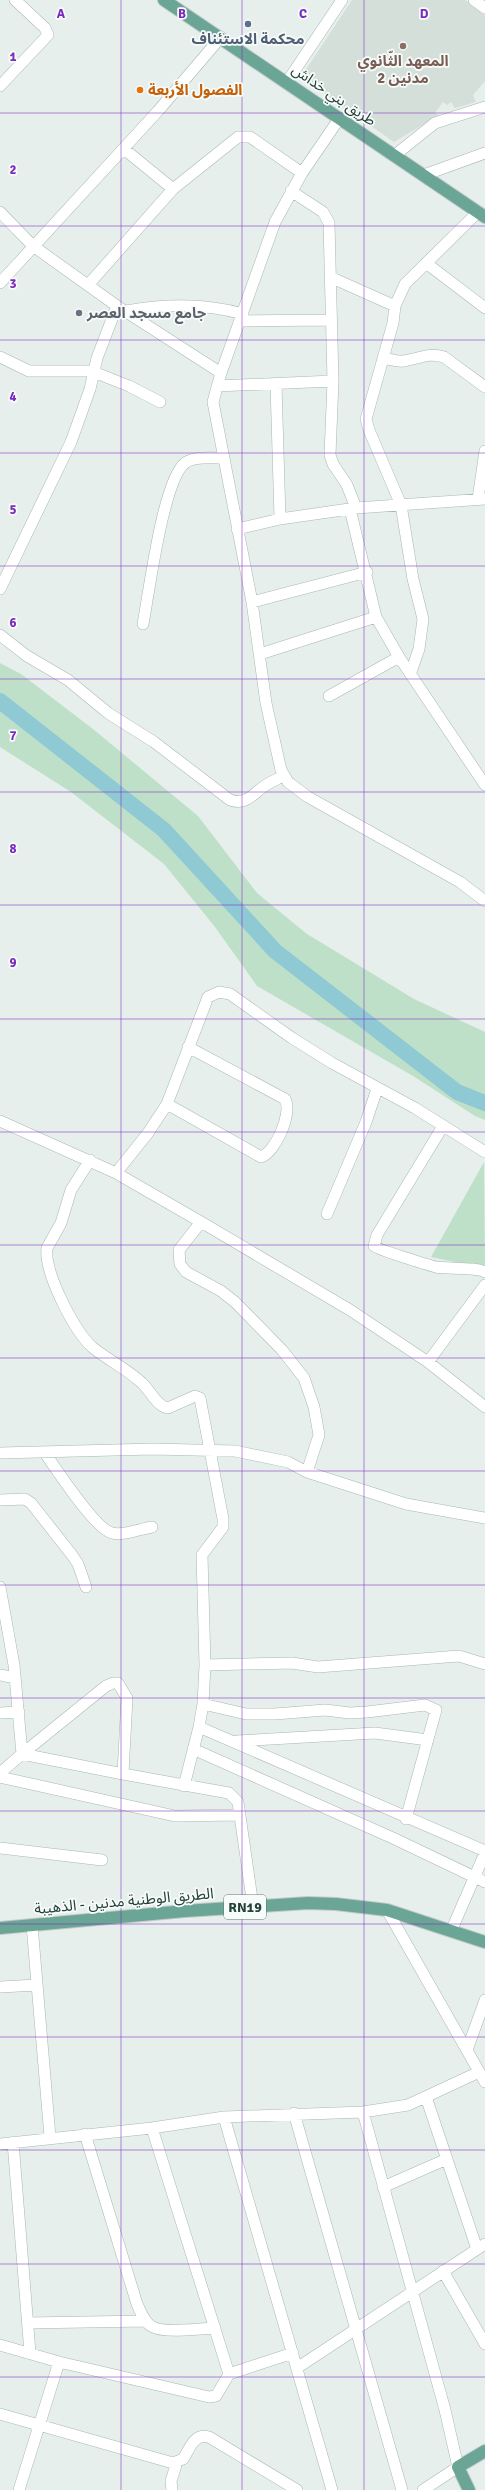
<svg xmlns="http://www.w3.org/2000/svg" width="485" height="2490" viewBox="0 0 485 2490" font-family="Signika,'Noto Sans Arabic',sans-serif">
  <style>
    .built { fill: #d4dfda }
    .green { fill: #bfe0c8 }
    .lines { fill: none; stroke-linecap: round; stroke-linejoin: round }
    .river { stroke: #8ec9d4; stroke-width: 16 }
    .minor-casing { stroke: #a8b8b2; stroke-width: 12 }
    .major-casing { stroke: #c2cac8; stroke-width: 14 }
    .minor { stroke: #fff; stroke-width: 11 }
    .major { stroke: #6aa596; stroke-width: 12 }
    .grid { fill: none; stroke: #7b2cbf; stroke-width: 1; stroke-opacity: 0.55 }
    .service-dot { fill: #5c6f8a; stroke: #f7fbf9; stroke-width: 1.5 }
    .education-dot { fill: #8d6e63; stroke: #f7fbf9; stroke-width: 1.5 }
    .food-dot { fill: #e8710a; stroke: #f7fbf9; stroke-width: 1.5 }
    .worship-dot { fill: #6b7280; stroke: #f7fbf9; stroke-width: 1.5 }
    .labels { text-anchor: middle; stroke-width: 3.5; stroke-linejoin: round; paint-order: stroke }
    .shield { fill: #f7fbf9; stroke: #637a73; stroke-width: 1 }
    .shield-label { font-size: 14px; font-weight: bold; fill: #24423a }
    .service-label { font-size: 15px; font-weight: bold; fill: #4e5e75; stroke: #f7fbf9 }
    .education-label { font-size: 15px; font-weight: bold; fill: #785e54; stroke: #f7fbf9 }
    .food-label { font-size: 15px; font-weight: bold; fill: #c56008; stroke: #f7fbf9; text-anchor: start }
    .street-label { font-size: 15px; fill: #24423a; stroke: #f7fbf9 }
    .worship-label { font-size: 15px; font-weight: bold; fill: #5b616d; stroke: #f7fbf9; text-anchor: start }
    .grid-label { font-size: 13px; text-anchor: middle; font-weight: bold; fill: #7b2cbf; stroke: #f7fbf9; stroke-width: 3.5; stroke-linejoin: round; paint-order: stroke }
  </style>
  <rect width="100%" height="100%" fill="#e6efeb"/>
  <path class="built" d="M352 0H465L485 15V81L473 95 476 102 455 108 451 102 447 105 443 102 435 113 439 115 394 142 301 77Z"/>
  <path class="green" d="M0 663 21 674 93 729 198 816 257 893 307 934 414 999 485 1032V1120L475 1116 413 1076 257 986 215 927 164 864 71 792 0 747Z
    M484 1162 485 1265 455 1262 431 1257Z"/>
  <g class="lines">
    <path class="river" d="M0 701 164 830 275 951 457 1092 485 1103"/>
    <defs>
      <path id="minor" d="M474 0 485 8
        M287 82 342 0
        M0 86 48 35 45 28 15 0
        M339 119 302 173 275 222 221 373 213 402 252 602 266 703 281 770 288 782 308 797 460 882 485 901
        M124 149 173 189
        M395 155 435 123 485 107
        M424 175 485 153
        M291 191 323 212 329 223 333 381 330 455 333 464 347 485 356 508
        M0 212 33 246 117 306 221 373
        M426 263 485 308
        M330 277 395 306
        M0 283 158 111 221 37
        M88 285 173 189 238 137H250L302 173
        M126 311C164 304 205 303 243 314
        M241 321 330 320
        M0 357 29 371H91L129 386 160 402
        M384 358C390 359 397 362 403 361 419 359 428 352 444 357L485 387
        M276 384 280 519
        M217 386 333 381
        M478 499 485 451
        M350 509 376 617 399 657 485 785
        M237 529 280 519 356 508 485 499
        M0 589 71 442 90 389 97 358 117 306
        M252 602 367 572
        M143 624C149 593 163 480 185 463 193 456 213 458 224 458
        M0 635 27 656 68 680 108 713 154 742 230 800C247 806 253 793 266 785 271 782 277 779 283 776
        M260 654 376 617
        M411 672 419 649 423 619 413 579 401 505 369 430 366 419 393 323 395 306 405 284 478 212
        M329 696 399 657
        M167 1104 261 1157C275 1153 293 1113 285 1099L188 1047
        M0 1121 116 1173 201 1222 350 1310 428 1362 485 1407
        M443 1126 377 1235 374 1246C376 1249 428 1265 436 1267 447 1269 478 1267 485 1272
        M90 1160 71 1190 61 1223 47 1248C44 1273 74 1330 92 1347 108 1360 127 1369 142 1383 150 1390 157 1407 168 1408L195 1396 200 1398 223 1519V1527L202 1555 205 1665 203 1704 199 1727 184 1786
        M116 1173 148 1133 167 1104 208 997 219 992 230 994 292 1038 332 1063 415 1108 485 1152
        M327 1214 366 1122 377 1089
        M201 1222 179 1250 180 1264 186 1272 221 1291 235 1302 282 1350 304 1378 314 1407 319 1435 307 1472
        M428 1362 485 1285
        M0 1453 153 1449 235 1451 288 1462 307 1472 406 1504 485 1518
        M45 1453C56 1469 96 1530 112 1533 123 1536 140 1529 152 1527
        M0 1500 25 1499 31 1503 72 1555 78 1564 86 1587
        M0 1587 14 1665 22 1754 0 1773
        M205 1665 292 1663 318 1667 459 1656 485 1664
        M0 1675 15 1678
        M113 1683H118L127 1698 123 1774 22 1754 106 1686Z
        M203 1704 246 1714H275L325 1710 350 1713 367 1712 425 1705 436 1710 406 1819
        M0 1713 19 1712
        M199 1727 485 1851
        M237 1741 375 1733 428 1740
        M193 1749 395 1839 485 1882
        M123 1774 229 1793 238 1802 253 1906
        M0 1777 175 1816 239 1815
        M0 1848 102 1860
        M387 1910 485 2082
        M32 1925 50 2137
        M452 1929 485 1853
        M0 1987 37 1985
        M467 2050 485 2000
        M426 2097 477 2249
        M363 2112 445 2410 458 2467 423 2490
        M294 2113 402 2490
        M224 2117 332 2490
        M152 2128 229 2374
        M85 2134 137 2304C141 2312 144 2323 153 2327 162 2333 202 2329 215 2328
        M13 2142 30 2353
        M0 2144 152 2128 224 2117 363 2112 408 2105 479 2072
        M383 2187 447 2159
        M443 2271 485 2344
        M28 2323 146 2321
        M0 2345 59 2362 209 2397 216 2396 229 2374 293 2353
        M297 2368 485 2244
        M0 2414 173 2463 183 2459C190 2449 193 2433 209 2437L297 2490
        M19 2490 59 2362
        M172 2490 171 2481 177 2462"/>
      <path id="major" d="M164 0 485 217
        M0 1928 185 1911 308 1903 336 1904 387 1910 485 1942
        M469 2490 458 2467 485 2451"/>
    </defs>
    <use href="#minor" class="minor-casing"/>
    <use href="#major" class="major-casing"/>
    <use href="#minor" class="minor"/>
    <use href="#major" class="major"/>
  </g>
  <path class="grid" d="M121 0V2490M242 0V2490M364 0V2490M0 113H485M0 226H485M0 340H485M0 453H485M0 566H485M0 679H485M0 792H485M0 905H485M0 1019H485M0 1132H485M0 1245H485M0 1358H485M0 1471H485M0 1585H485M0 1698H485M0 1811H485M0 1924H485M0 2037H485M0 2150H485M0 2264H485M0 2377H485"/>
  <circle class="service-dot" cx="248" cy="24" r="4"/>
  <circle class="education-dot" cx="403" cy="46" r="4"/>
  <circle class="food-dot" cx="140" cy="90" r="4"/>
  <circle class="worship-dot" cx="79" cy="313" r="4"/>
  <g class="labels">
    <rect class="shield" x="224" y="1895" width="42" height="24" rx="3"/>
    <g class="shield-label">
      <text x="245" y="1912">RN19</text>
    </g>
    <g class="service-label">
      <text x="248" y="44">محكمة الاستئناف</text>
    </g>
    <g class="education-label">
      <text x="403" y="66">المعهد الثّانوي<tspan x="403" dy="17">مدنين 2</tspan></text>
    </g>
    <g class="food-label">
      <text x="148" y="95">الفصول الأربعة</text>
    </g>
    <g class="street-label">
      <text transform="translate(334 95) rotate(34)" y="5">طريق بني خداش</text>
      <text transform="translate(124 1901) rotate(-5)" y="5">الطريق الوطنية مدنين - الذهيبة</text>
    </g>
    <g class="worship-label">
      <text x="87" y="318">جامع مسجد العصر</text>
    </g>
  </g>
  <g class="grid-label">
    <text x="61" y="18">A</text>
    <text x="182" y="18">B</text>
    <text x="303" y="18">C</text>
    <text x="424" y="18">D</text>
    <text x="13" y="61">1</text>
    <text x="13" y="174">2</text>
    <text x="13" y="288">3</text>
    <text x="13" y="401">4</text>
    <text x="13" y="514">5</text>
    <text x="13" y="627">6</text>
    <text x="13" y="740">7</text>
    <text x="13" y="853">8</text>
    <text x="13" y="967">9</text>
  </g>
</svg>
